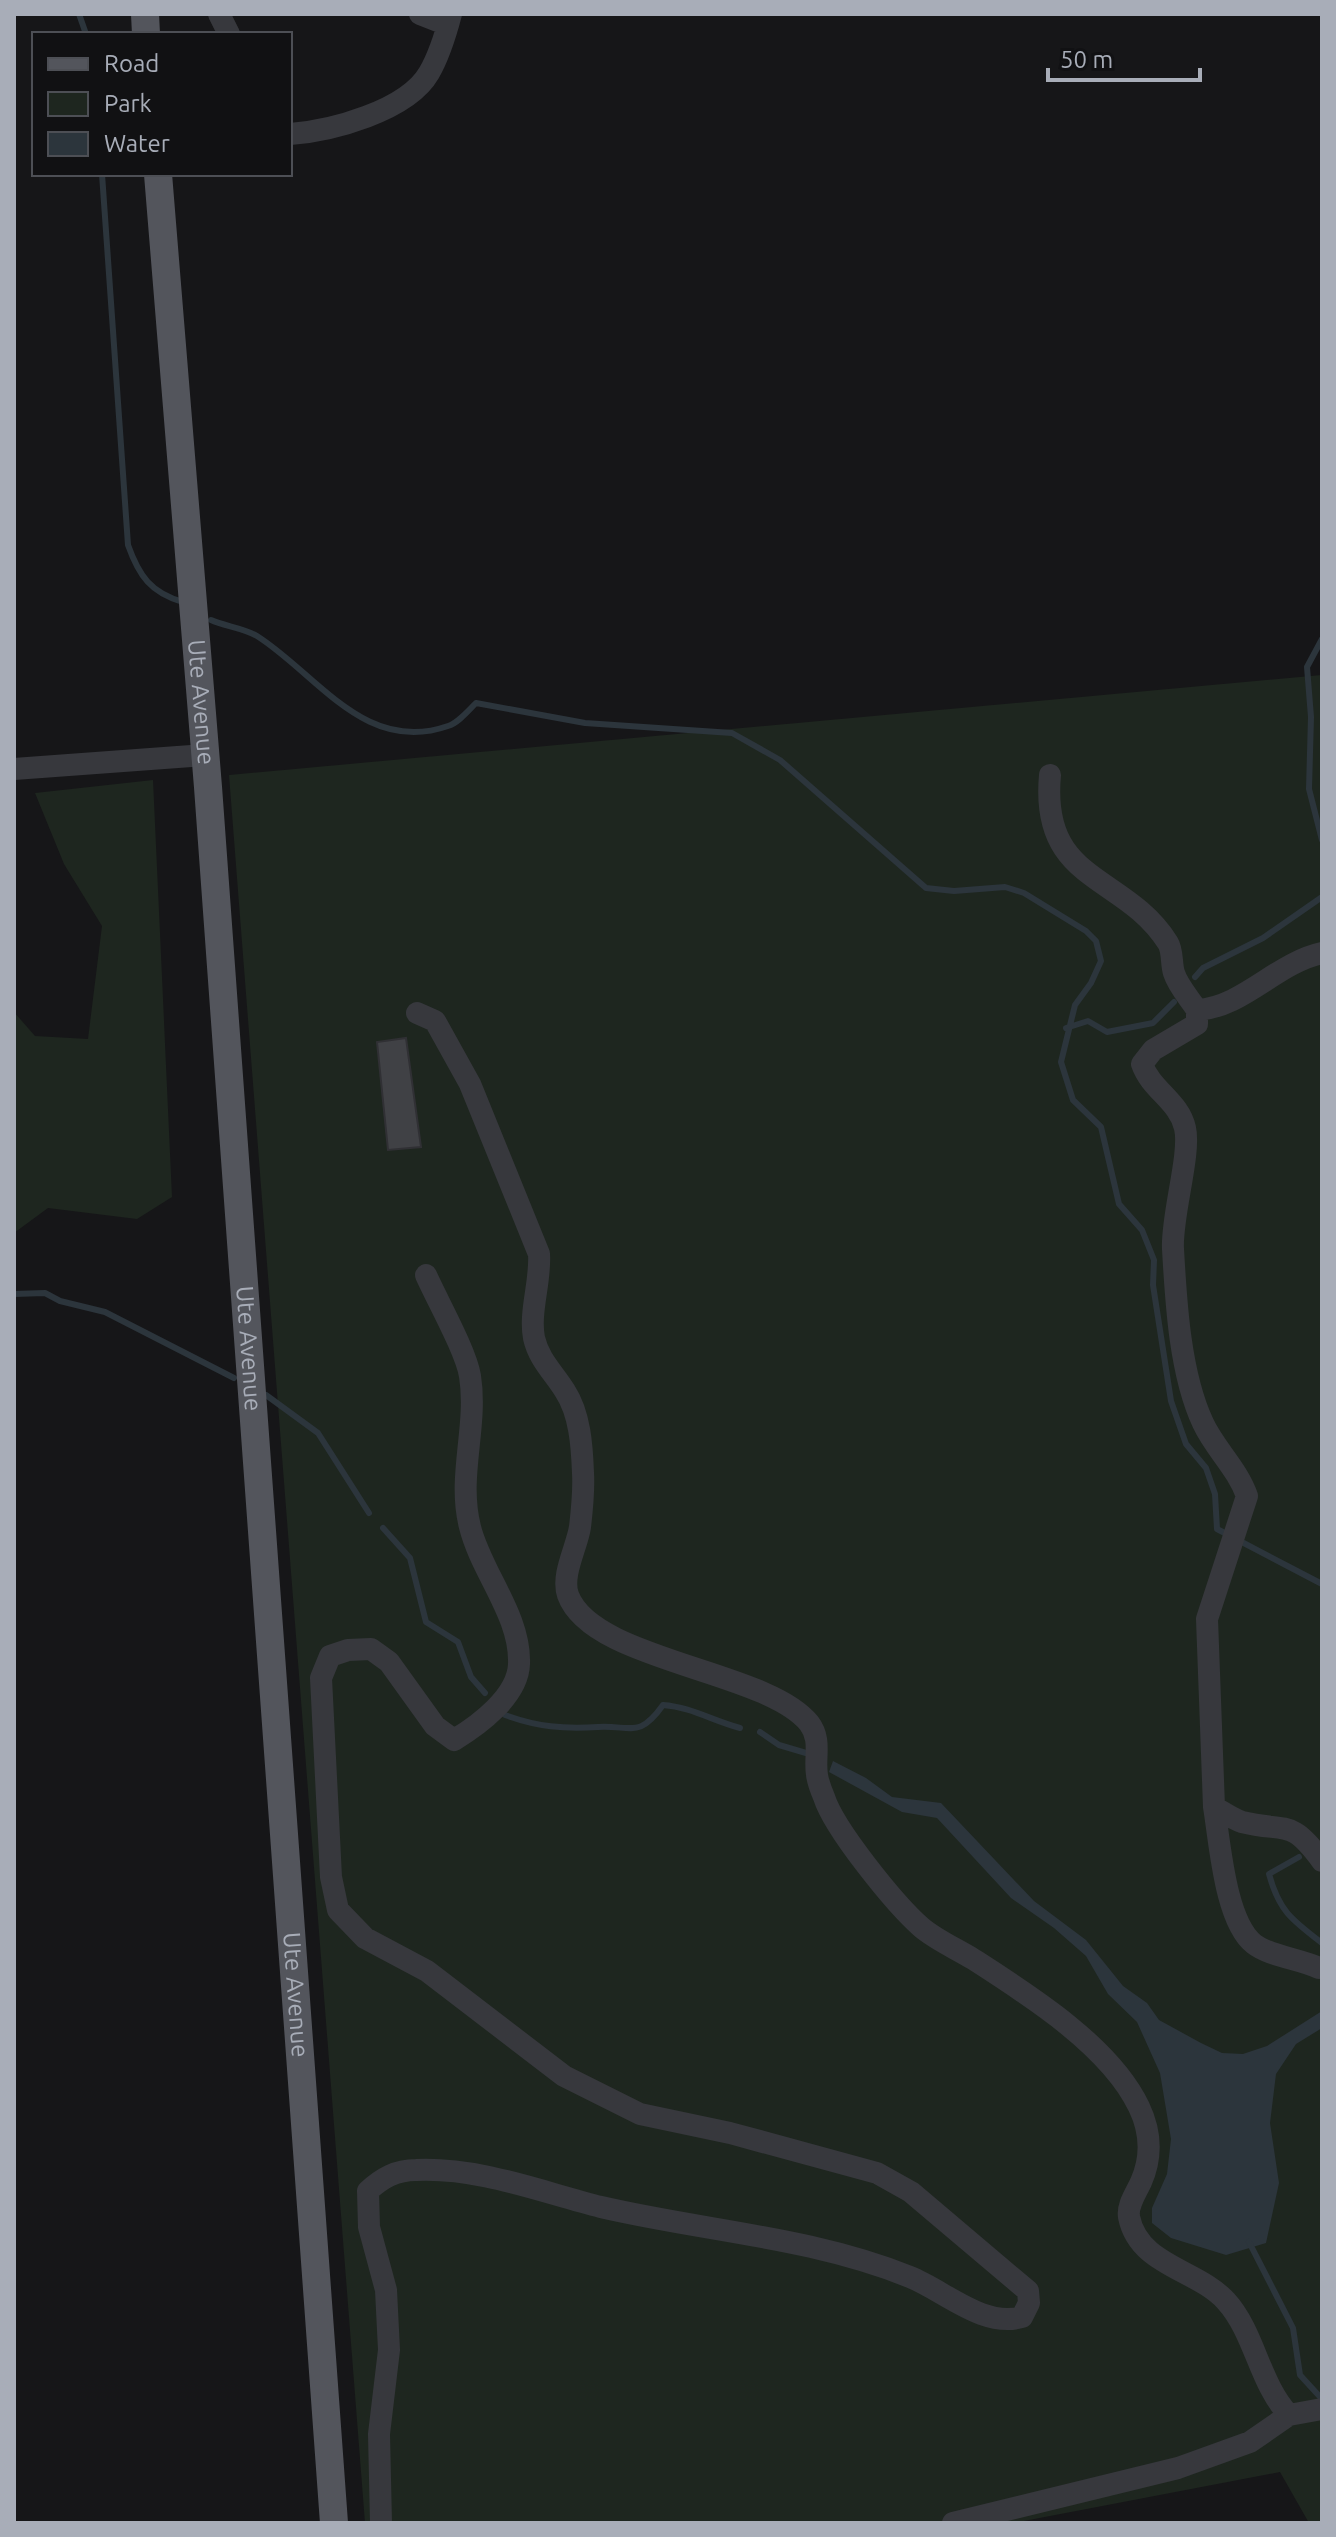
<svg xmlns="http://www.w3.org/2000/svg" width="1336" height="2537" viewBox="0 0 1336 2537" font-family="Ubuntu,sans-serif">
  <style>
    .green { fill: #1e261f }
    .water { fill: #2c353c }
    .lines { fill: none; stroke-linecap: round; stroke-linejoin: round }
    .stream { stroke: #2c353c; stroke-width: 6 }
    .building { fill: #404145; stroke: #303034; stroke-width: 2 }
    .minor { stroke: #37383d; stroke-width: 22 }
    .major { stroke: #53555c; stroke-width: 28 }
    .labels { text-anchor: middle; stroke-width: 6; stroke-linejoin: round; paint-order: stroke }
    .street-label { font-size: 24px; fill: #a8adb8; stroke: #111113 }
  </style>
  <rect width="100%" height="100%" fill="#161618"/>
  <path class="green" d="M1322 675V2523H1309L1280 2472 1013 2523H365L229 775Z
    M153 780 172 1197 137 1219 48 1208 14 1233V1012L35 1036 88 1039 102 926 64 864 35 793Z"/>
  <path class="water" d="M833 1761 866 1778 892 1797 941 1803 1034 1901 1086 1940 1123 1986 1147 2003 1159 2020 1201 2043 1222 2053 1243 2054 1267 2046 1322 2011V2028L1296 2044 1276 2074 1270 2123 1279 2183 1266 2243 1226 2255 1171 2238 1152 2223V2208L1167 2174 1171 2139 1160 2073 1137 2022 1108 1994 1086 1956 1054 1928 1011 1898 937 1818 902 1812 829 1772Z"/>
  <g class="lines">
    <path class="stream" d="M79 14 86 34
      M102 174 128 545C139 576 151 593 183 602
      M211 620C224 626 244 628 257 636 317 674 365 755 448 726 458 723 468 711 476 703L585 723 732 733 780 760 926 888 954 891 1005 887 1024 893 1086 931 1096 941 1101 961 1091 983 1075 1005 1061 1062 1073 1100 1101 1127 1119 1204 1142 1230 1154 1260 1153 1285 1171 1401 1186 1444 1206 1468 1215 1494 1217 1529 1322 1584
      M1322 639 1307 667 1311 717 1309 789 1322 840
      M1195 977 1203 968 1263 938 1322 897
      M1066 1028 1088 1021 1107 1032 1153 1023 1174 1002
      M14 1294 45 1293 60 1301 105 1312 234 1378
      M266 1395 318 1433 369 1513
      M383 1528 410 1558 426 1622 458 1642 471 1677 485 1693
      M505 1715C538 1727 563 1729 598 1727 631 1725 639 1739 663 1705 691 1707 713 1721 740 1728
      M760 1732 779 1745 806 1753
      M1299 1857 1269 1874C1279 1911 1292 1920 1322 1943
      M1249 2242 1293 2328 1300 2375 1322 2399"/>
  </g>
  <path class="building" d="M406 1038 421 1147 388 1150 377 1042Z"/>
  <g class="lines">
    <path class="minor" d="M219 14 229 34
      M420 14 448 25
      M290 134C331 131 407 111 429 73 439 56 446 33 451 14
      M14 769 205 755
      M1050 775C1040 884 1124 873 1168 943 1173 951 1171 964 1174 973 1178 986 1190 999 1197 1010 1244 1007 1276 963 1322 953
      M1197 1010V1024L1153 1050 1142 1064C1151 1090 1179 1101 1185 1128 1191 1154 1171 1217 1173 1249 1176 1303 1180 1374 1203 1423 1215 1449 1237 1468 1247 1496L1207 1619 1214 1807
      M417 1013 435 1021 470 1084 539 1254C541 1281 529 1312 534 1338 539 1360 554 1373 565 1391 580 1414 582 1446 583 1473 584 1490 582 1510 580 1527 577 1547 561 1575 568 1595 592 1661 766 1670 809 1723 822 1740 814 1757 817 1775 818 1782 821 1790 824 1797 834 1829 895 1904 921 1927 936 1940 957 1949 973 1959 1029 1995 1110 2046 1139 2107 1151 2132 1152 2157 1141 2182 1136 2193 1127 2205 1129 2217 1139 2266 1197 2269 1226 2301 1255 2333 1259 2383 1289 2415L1322 2409
      M1319 1968C1300 1959 1269 1956 1254 1944 1225 1921 1220 1843 1214 1807 1223 1812 1233 1819 1242 1822 1286 1833 1290 1817 1322 1861
      M381 2523 379 2434 389 2350 386 2290 369 2227 368 2191C382 2178 396 2170 416 2170 479 2167 541 2192 601 2207 704 2231 811 2237 910 2277 945 2291 983 2328 1022 2317L1029 2303 1028 2291 911 2192 877 2173 730 2133 640 2114 564 2076 427 1971 365 1938 338 1910 331 1877 321 1678 330 1656 348 1650 371 1649 389 1662 435 1726 454 1740C479 1725 518 1696 519 1664 521 1616 481 1572 470 1527 457 1476 478 1427 470 1376 466 1351 437 1300 426 1275
      M953 2523 1178 2468 1250 2442 1289 2415"/>
    <g class="major">
      <path d="M145 14 146 34"/>
      <path id="s1" d="M158 174 208 787 334 2523"/>
    </g>
  </g>
  <g class="labels">
    <g class="street-label">
      <text dy="8" stroke="none"><textPath href="#s1" startOffset="530">Ute Avenue</textPath></text>
      <text dy="8" stroke="none"><textPath href="#s1" startOffset="1178">Ute Avenue</textPath></text>
      <text dy="8" stroke="none"><textPath href="#s1" startOffset="1826">Ute Avenue</textPath></text>
    </g>
  </g>
  <rect width="1336" height="2537" fill="none" stroke="#a8adb8" stroke-width="32"/>
  <rect x="32" y="32" width="260" height="144" fill="#111113" stroke="#4d4f55" stroke-width="2"/>
  <rect x="48" y="58" width="40" height="12" fill="#53555c" stroke="#4d4f55" stroke-width="2"/>
  <text x="104" y="72" font-size="24" fill="#a8adb8">Road</text>
  <rect x="48" y="92" width="40" height="24" fill="#1e261f" stroke="#4d4f55" stroke-width="2"/>
  <text x="104" y="112" font-size="24" fill="#a8adb8">Park</text>
  <rect x="48" y="132" width="40" height="24" fill="#2c353c" stroke="#4d4f55" stroke-width="2"/>
  <text x="104" y="152" font-size="24" fill="#a8adb8">Water</text>
  <path d="M1048 68v12h152v-12" fill="none" stroke="#a8adb8" stroke-width="4"/>
  <text x="1060" y="68" font-size="24" fill="#a8adb8" stroke="#111113" stroke-width="6" paint-order="stroke">50 m</text>
</svg>
